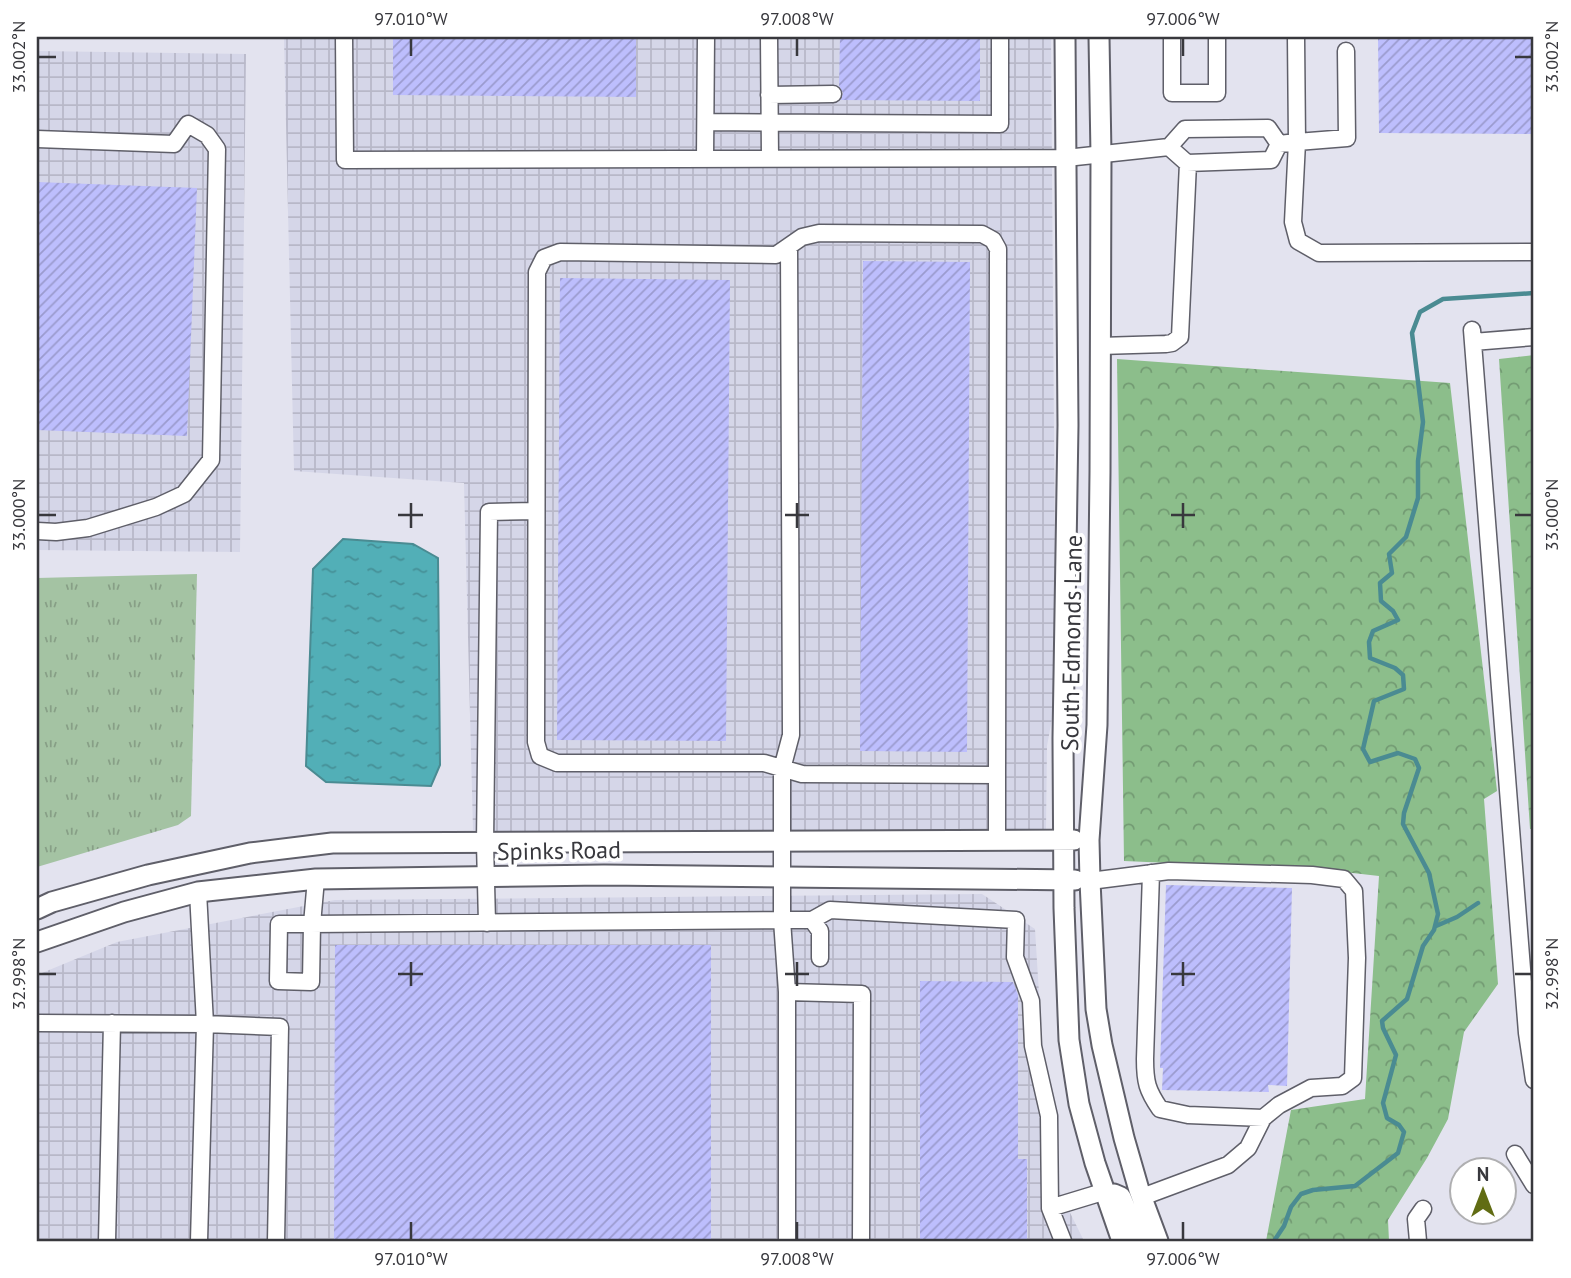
<svg xmlns="http://www.w3.org/2000/svg" width="1571" height="1278" viewBox="0 0 1571 1278" font-family="'PT Sans',sans-serif">
  <style>
    .industrial { fill: url(#industrial-grid) }
    .grass { fill: url(#grass-tufts) }
    .forest { fill: url(#forest-crowns) }
    .water { fill: url(#water-ripples); stroke: #4a8b92; stroke-width: 2 }
    .lines { fill: none; stroke-linecap: round; stroke-linejoin: round }
    .stream { stroke: #4a8b92; stroke-width: 4.5 }
    .building { fill: url(#building-hatch) }
    .minor-casing { stroke: #5f5f69; stroke-width: 19 }
    .major-casing { stroke: #5f5f69; stroke-width: 23 }
    .minor { stroke: #fff; stroke-width: 16 }
    .major { stroke: #fff; stroke-width: 19 }
    .ticks { fill: none; stroke: #38383d; stroke-width: 2.5 }
    .labels { text-anchor: middle; stroke-width: 7; stroke-linejoin: round; paint-order: stroke }
    .street-label { font-size: 24px; fill: #38383d; stroke: #fff }
    .neatline { fill: none; stroke: #38383d; stroke-width: 2.5 }
    .ticks-label { font-size: 18px; text-anchor: middle; fill: #38383d }
  </style>
  <defs>
    <pattern id="industrial-grid" width="8" height="8" patternUnits="userSpaceOnUse" patternTransform="scale(1.75)"><rect width="8" height="8" fill="#d5d6e8"/><path d="M0 4h8M4 0v8" fill="none" stroke="#b8b8c8"/></pattern>
    <pattern id="grass-tufts" width="24" height="20" patternUnits="userSpaceOnUse" patternTransform="scale(1.75)"><rect width="24" height="20" fill="#a4c3a3"/><path d="M3 7l-1-3M5 7V3M7 7l1-3M15 17l-1-3M17 17v-4M19 17l1-3" fill="none" stroke="#879f86"/></pattern>
    <pattern id="forest-crowns" width="20" height="18" patternUnits="userSpaceOnUse" patternTransform="scale(1.75)"><rect width="20" height="18" fill="#8cbe8b"/><path d="M2 6a3 3 0 1 1 6 0M12 15a3 3 0 1 1 6 0" fill="none" stroke="#739b73"/></pattern>
    <pattern id="water-ripples" width="26" height="14" patternUnits="userSpaceOnUse" patternTransform="scale(1.75)"><rect width="26" height="14" fill="#52afb7"/><path d="M2 4q2-2 4 0t4 0M15 11q2-2 4 0t4 0" fill="none" stroke="#458f96"/></pattern>
    <pattern id="building-hatch" width="6" height="6" patternUnits="userSpaceOnUse" patternTransform="scale(1.75)"><rect width="6" height="6" fill="#bdbefd"/><path d="M-1 1l2-2M0 6l6-6M5 7l2-2" fill="none" stroke="#9b9bce"/></pattern>
  </defs>
  <rect width="100%" height="100%" fill="#e3e3ef"/>
  <path class="industrial" d="M284 37H1051L1056 697 1047 746 1046 829 970 833H506L473 830 464 483 294 471Z
    M37 51 246 54 240 552 37 550Z
    M982 894 1035 929 1050 1172 1084 1241H37V975L117 942 335 900Z"/>
  <path class="grass" d="M197 574 191 816 178 825 37 867V578Z"/>
  <path class="forest" d="M1534 355V829H1530L1499 359Z
    M1117 359 1450 383 1497 791 1484 799 1498 984 1464 1032 1448 1119 1427 1158 1388 1220 1389 1241H1266L1291 1110 1365 1099 1379 876 1326 870 1124 861Z"/>
  <path class="water" d="M343 539 413 544 438 558 440 765 431 786 326 782 306 766 313 569Z"/>
  <g class="lines">
    <path class="stream" d="M1436 926 1457 917 1478 903
      M1274 1241 1284 1226 1291 1207 1301 1194 1313 1190 1355 1186 1398 1153 1404 1132 1399 1125 1387 1118 1383 1103 1396 1055 1383 1028 1382 1021 1407 999 1423 946 1434 930 1438 914 1429 873 1403 824 1404 813 1419 768 1415 759 1398 753 1370 762 1363 749 1374 701 1404 689 1403 675 1395 668 1370 658 1369 642 1373 631 1398 620 1393 611 1381 601 1380 583 1392 573 1389 554 1406 537 1418 498V461L1423 422 1412 333 1420 312 1443 299 1534 293"/>
  </g>
  <path class="building" d="M393 37H636V97L393 95Z
    M840 37H980V101L841 100 843 93 839 86Z
    M1378 37H1534V134L1379 133Z
    M37 182 197 188 187 436 37 430Z
    M863 261 970 262 967 752 860 751Z
    M560 278 730 280 726 741 557 740Z
    M1166 885 1292 888 1287 1086 1268 1085 1269 1092 1162 1090 1163 1068H1160Z
    M335 945H711V1241H334Z
    M920 981 1013 982 1018 995V1159H1027V1241H920Z"/>
  <g class="lines">
    <defs>
      <path id="minor" d="M344 37 345 160 1066 158 1169 147
        M769 37 770 158
        M1172 37V93H1217V37
        M1296 37 1297 142 1347 138 1346 51
        M769 95 833 94
        M706 122 1000 124V37
        M1268 128 1279 144 1271 160 1187 163 1169 147 1185 129Z
        M37 139 174 144 188 124 207 135 217 149 211 460 184 494 156 507 88 528 56 532 37 531
        M1279 144 1297 142 1293 222 1298 241 1319 253 1534 252
        M705 158 706 37
        M789 246 791 735 782 769V920H812L830 910 1016 920 1015 957 1031 1001 1033 1046 1049 1116 1050 1208 1063 1241
        M1472 330 1527 1033 1534 1080
        M1473 342 1534 337
        M1100 346 1166 344 1172 343 1180 337 1188 163
        M997 841V775L998 249 993 240 982 234 819 233 802 237 776 255 560 252 544 258 537 272 536 742 540 756 557 763H764L802 774 997 775
        M1151 873 1145 1059C1145 1082 1147 1090 1160 1109L1188 1115 1263 1118
        M316 879 312 924 311 982 278 981 279 924H312L782 920 787 992 862 994 861 1241
        M1090 881 1169 871 1312 875 1344 879 1354 891 1357 958 1353 1078 1342 1086 1311 1088 1279 1105 1263 1118 1248 1148 1228 1165 1142 1197
        M198 892 205 1024 280 1027 276 1241
        M812 920 820 931V958
        M487 923 485 843 489 512 536 511
        M787 992V1241
        M37 1023 205 1024 199 1241
        M1515 1154 1534 1185
        M1050 1208 1106 1191
        M107 1241 112 1023
        M1418 1241 1416 1219 1423 1209"/>
      <path id="major" d="M1065 37 1068 425 1063 739 1064 908 1069 1040 1079 1104 1095 1163 1122 1241
        M1099 37 1101 155 1100 472 1097 725 1089 840 1090 881 1096 1009 1102 1045 1124 1138 1139 1190 1158 1241
        M37 909 52 902 148 875 250 853 332 843 1074 840
        M37 942 124 912 198 892 316 879 604 875 1075 880
        M1114 1194 1121 1197 1139 1241"/>
    </defs>
    <use href="#minor" class="minor-casing"/>
    <use href="#major" class="major-casing"/>
    <use href="#minor" class="minor"/>
    <use href="#major" class="major"/>
  </g>
  <path class="ticks" d="M411 38V56M797 38V56M1183 38V56M38 57H56M1515 57H1532M411 503V528M797 503V528M1183 503V528M38 515H56M398 515H423M785 515H809M1171 515H1195M1515 515H1532M411 962V986M797 962V986M1183 962V986M38 974H56M398 974H423M785 974H809M1171 974H1195M1515 974H1532M411 1222V1240M797 1222V1240M1183 1222V1240"/>
  <g class="labels">
    <g class="street-label">
      <text transform="translate(1072 643) rotate(-89)" y="8">South Edmonds Lane</text>
      <text transform="translate(559 851) rotate(-1)" y="8">Spinks Road</text>
    </g>
  </g>
  <rect width="1571" height="1278" fill="none" stroke="#ffffff" stroke-width="77"/>
  <g transform="translate(1483 1191)"><circle r="33" fill="#ffffff" stroke="#afafb1" stroke-width="2"/>
  <path d="M0-5L12 26L0 18L-12 26Z" fill="#616c13"/>
  <text y="-10" font-size="19" font-weight="bold" text-anchor="middle" fill="#38383d">N</text>
  </g>
  <rect x="38" y="38" width="1494" height="1202" class="neatline"/>
  <g class="ticks-label">
    <text x="411" y="25">97.010°W</text>
    <text x="797" y="25">97.008°W</text>
    <text x="1183" y="25">97.006°W</text>
    <text transform="translate(19 57) rotate(-90)" y="6">33.002°N</text>
    <text transform="translate(1552 57) rotate(-90)" y="6">33.002°N</text>
    <text transform="translate(19 515) rotate(-90)" y="6">33.000°N</text>
    <text transform="translate(1552 515) rotate(-90)" y="6">33.000°N</text>
    <text transform="translate(19 974) rotate(-90)" y="6">32.998°N</text>
    <text transform="translate(1552 974) rotate(-90)" y="6">32.998°N</text>
    <text x="411" y="1265">97.010°W</text>
    <text x="797" y="1265">97.008°W</text>
    <text x="1183" y="1265">97.006°W</text>
  </g>
</svg>
